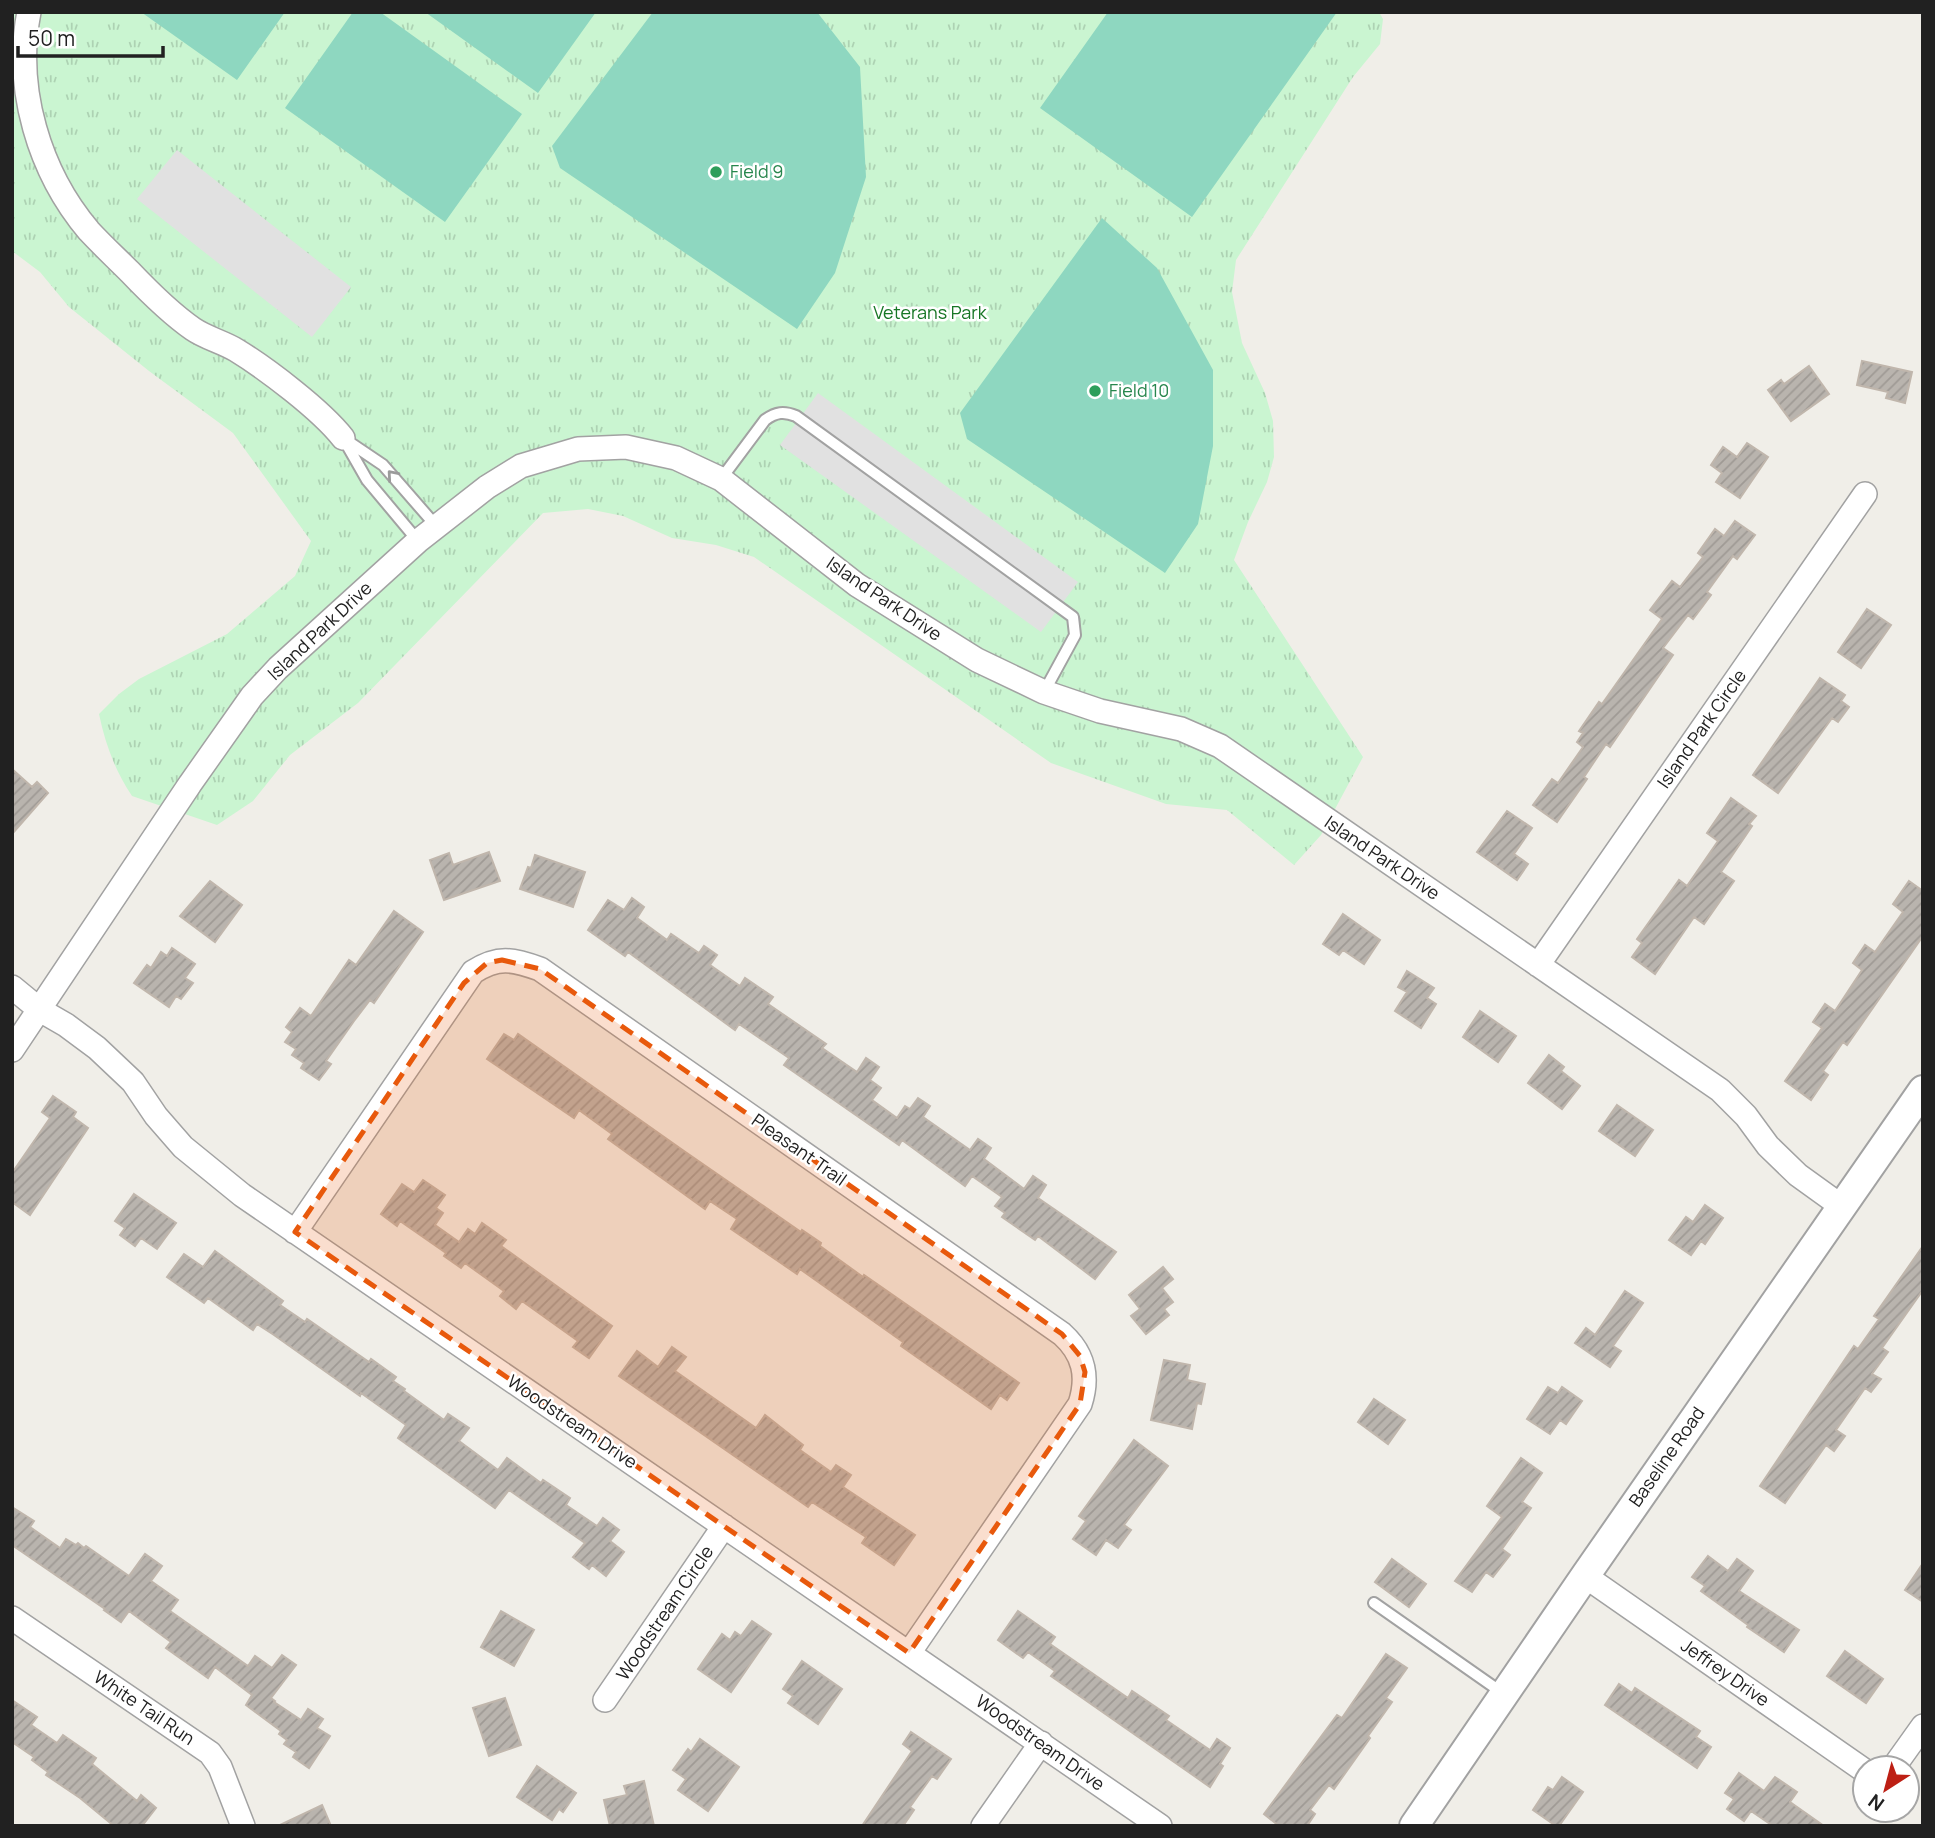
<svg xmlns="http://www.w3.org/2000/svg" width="1935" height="1838" viewBox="0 0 1935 1838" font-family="Manrope,sans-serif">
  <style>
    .park { fill: url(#park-tufts) }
    .pitch { fill: #8ed7c0 }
    .parking { fill: #e1e1e1 }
    .building { fill: url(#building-hatch); stroke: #c0b6ac; stroke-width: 2 }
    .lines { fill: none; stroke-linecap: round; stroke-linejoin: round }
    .service-casing { stroke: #a2a2a2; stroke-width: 14 }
    .minor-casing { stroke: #a2a2a2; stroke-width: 26 }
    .tertiary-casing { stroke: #a2a2a2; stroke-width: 32 }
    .service { stroke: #fff; stroke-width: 10 }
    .minor { stroke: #fff; stroke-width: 23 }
    .tertiary { stroke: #fff; stroke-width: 28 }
    .oneway { stroke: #9b9b9b }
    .marked { fill: #e8590c; fill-opacity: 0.2; stroke: #e8590c; stroke-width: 5; stroke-dasharray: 14 9; stroke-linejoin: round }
    .leisure-dot { fill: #2e9e5b; stroke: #fff; stroke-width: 2.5 }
    .labels { text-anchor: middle; stroke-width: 5; stroke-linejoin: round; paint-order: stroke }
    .leisure-label { font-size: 18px; fill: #27864d; stroke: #fff; text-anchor: start }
    .park-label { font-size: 18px; fill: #177625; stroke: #fff }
    .street-label { font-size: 18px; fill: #212121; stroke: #fff }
  </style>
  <defs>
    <pattern id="park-tufts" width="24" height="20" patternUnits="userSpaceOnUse" patternTransform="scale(1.75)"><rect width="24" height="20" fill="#caf5d1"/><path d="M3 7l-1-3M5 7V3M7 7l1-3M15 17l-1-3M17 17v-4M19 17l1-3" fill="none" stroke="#add2b3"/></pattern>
    <pattern id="building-hatch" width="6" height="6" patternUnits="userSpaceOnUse" patternTransform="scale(1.75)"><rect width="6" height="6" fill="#b9b4ae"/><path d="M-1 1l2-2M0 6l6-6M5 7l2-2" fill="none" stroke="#9f9a95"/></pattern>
  </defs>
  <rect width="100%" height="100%" fill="#f0eee8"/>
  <path class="park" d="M12 12H1379L1383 19 1380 44 1353 77 1236 260 1232 292 1242 343 1265 393 1273 421 1274 457 1267 482 1248 522 1234 560 1363 757 1321 835 1294 865 1227 810 1166 804 1051 763 754 557 716 545 672 538 623 516 588 509 543 513 358 703 290 755 253 801 217 825 132 796C115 771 105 743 99 714L119 694 139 679 227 634 295 576 311 541 233 433 149 371 69 307 40 272 12 251Z"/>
  <path class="pitch" d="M141 12H285L237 80Z
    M353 12H380L522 114 445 222 285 108Z
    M425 12H596L538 93Z
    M653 12H817L860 67 866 177 835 273 797 329 560 168 552 146Z
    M1108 12H1337L1192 217 1040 108Z
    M1102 218 1157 268 1213 370V446L1198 524 1165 573 967 439 960 413Z"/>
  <path class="parking" d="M177 150 351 287 312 337 137 199Z
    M818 393 1078 582 1041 632 780 445Z"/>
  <path class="building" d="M1862 361 1912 372 1905 403 1886 398 1888 392 1857 385Z
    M1809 366 1829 394 1791 421 1768 390 1781 380 1784 384Z
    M1747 443 1768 457 1740 498 1716 482 1722 473 1711 465 1723 447 1737 457Z
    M1735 521 1755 535 1737 559 1733 556 1707 592 1711 595 1693 619 1688 615 1663 648 1673 655 1610 747 1606 744 1584 777 1587 779 1557 822 1533 805 1552 779 1558 783 1583 747 1577 742 1583 733 1579 731 1599 702 1602 704 1662 619 1650 610 1672 581 1680 587 1703 557 1698 553 1715 529 1724 536Z
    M1867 609 1891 625 1861 668 1838 652Z
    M1820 678 1845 695 1841 701 1849 707 1838 722 1832 718 1778 793 1753 775Z
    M12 769 32 787 37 782 48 793 12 834Z
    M1731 798 1756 816 1749 824 1752 826 1721 872 1734 881 1704 924 1694 917 1655 974 1632 957 1642 943 1637 939 1679 880 1687 886 1718 841 1707 833Z
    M1507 811 1532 828 1514 854 1528 864 1517 880 1477 852Z
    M489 852 500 881 444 900 430 860 449 853 453 865Z
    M535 855 585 872 573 907 520 889 528 867 531 868Z
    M210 881 242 905 215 942 180 916Z
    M1909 881 1923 891V936L1847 1045 1843 1042 1823 1071 1828 1075 1811 1100 1785 1081 1822 1028 1813 1022 1825 1004 1835 1011 1862 970 1853 963 1865 945 1875 952 1903 912 1893 904Z
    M632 898 644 907 637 918 667 940 671 934 699 953 704 946 717 955 710 965 740 986 745 978 773 997 768 1004 826 1044 822 1048 857 1072 866 1058 879 1067 870 1080 881 1088 872 1100 897 1118 905 1106 910 1109 918 1098 930 1106 923 1117 970 1150 978 1139 991 1148 984 1159 1024 1189 1033 1176 1046 1185 1038 1198 1116 1252 1095 1279 1038 1236 1035 1240 1002 1217 1005 1213 995 1206 1002 1197 972 1176 965 1186 902 1140 899 1145 784 1065 789 1058 739 1024 735 1030 628 952 625 956 588 930 608 900 624 910Z
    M394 911 423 932 374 1003 370 1000 354 1021 326 1061 331 1064 319 1080 301 1068 304 1063 292 1055 296 1049 285 1042 292 1032 286 1027 300 1008 311 1016 349 960 356 965Z
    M1343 914 1380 940 1364 964 1343 950 1339 955 1323 944Z
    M172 948 195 964 185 978 193 983 181 999 176 996 169 1007 134 983 147 965 151 968 161 952 167 956Z
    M1407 971 1434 988 1427 998 1436 1004 1421 1028 1395 1011 1407 992 1398 987Z
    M1480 1011 1516 1036 1498 1062 1463 1037Z
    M504 1034 514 1040 518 1034 684 1151 801 1232 802 1230 821 1243 820 1246 863 1277 864 1275 1019 1383 1007 1400 1000 1395 991 1409 901 1346 903 1342 800 1269 797 1274 731 1229 737 1219 710 1201 705 1209 608 1139 612 1134 579 1110 574 1118 487 1059Z
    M1549 1055 1564 1067 1561 1071 1580 1086 1562 1109 1528 1083Z
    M53 1096 76 1112 73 1117 88 1128 30 1215 12 1202V1173L50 1118 42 1112Z
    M1617 1105 1653 1130 1635 1156 1599 1131Z
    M423 1180 445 1195 436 1208 443 1213 435 1225 459 1242 468 1229 475 1234 482 1223 506 1240 501 1246 612 1326 589 1358 573 1347 578 1341 522 1301 516 1309 500 1296 504 1291 465 1263 461 1268 444 1256 446 1253 400 1221 397 1226 381 1214 402 1184 414 1192Z
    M134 1194 176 1223 157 1249 141 1238 135 1246 120 1235 125 1228 115 1221Z
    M1705 1205 1723 1218 1705 1244 1701 1241 1691 1255 1669 1240 1686 1217 1693 1222Z
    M1923 1246V1290L1882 1348 1888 1352 1872 1374 1881 1379 1871 1392 1865 1388 1836 1430 1845 1436 1834 1451 1826 1445 1785 1503 1760 1486 1854 1346 1858 1349 1879 1319 1874 1316Z
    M215 1251 283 1301 280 1305 305 1322 307 1319 369 1362 371 1359 396 1377 393 1381 405 1389 404 1391 444 1420 448 1414 469 1428 459 1441 498 1470 507 1458 541 1483 543 1480 570 1498 566 1505 597 1526 603 1518 619 1530 610 1541 624 1552 606 1576 592 1565 589 1569 573 1557 585 1543 509 1490 495 1508 398 1438 406 1425 361 1393 360 1396 274 1335 257 1324 253 1330 208 1298 204 1303 167 1277 184 1254 203 1267Z
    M1163 1267 1173 1279 1162 1288 1173 1302 1164 1309 1169 1315 1146 1334 1131 1316 1140 1309 1129 1295Z
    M1625 1291 1643 1303 1613 1346 1621 1351 1610 1367 1575 1343 1586 1328 1595 1335Z
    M672 1347 686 1357 675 1371 756 1428 765 1415 803 1445 800 1450 831 1472 836 1465 851 1475 843 1487 915 1535 894 1565 862 1543 866 1537 812 1502 808 1507 619 1376 637 1351 658 1367Z
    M1164 1360 1190 1365 1187 1380 1205 1384 1201 1404 1197 1403 1192 1429 1151 1420Z
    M1548 1387 1558 1393 1562 1387 1582 1401 1566 1424 1560 1420 1550 1434 1527 1419Z
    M1374 1399 1405 1420 1388 1444 1358 1422Z
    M1134 1440 1168 1466 1124 1525 1131 1530 1118 1548 1106 1540 1096 1555 1073 1539 1086 1521 1079 1516Z
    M1521 1458 1542 1473 1522 1502 1531 1508 1502 1549 1510 1555 1493 1577 1486 1572 1472 1592 1455 1581 1502 1517 1487 1506Z
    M12 1507 34 1521 30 1527 60 1548 66 1539 76 1545 78 1543 84 1548 86 1546 129 1576 145 1554 162 1566 151 1581 178 1600 170 1611 248 1666 255 1656 272 1668 282 1655 296 1665 271 1698 275 1701 274 1702 301 1720 308 1709 323 1719 317 1728 330 1736 309 1768 293 1757 296 1752 284 1744 287 1740 279 1734 281 1731 246 1705 252 1695 215 1667 208 1678 166 1648 171 1642 129 1611 121 1622 104 1610 105 1609 12 1545Z
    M1708 1556 1728 1571 1737 1559 1753 1571 1739 1591 1799 1630 1784 1652 1747 1627 1748 1625 1701 1591 1705 1586 1692 1577Z
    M1392 1559 1426 1584 1409 1607 1375 1582Z
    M1923 1563V1602L1905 1590Z
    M501 1611 534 1630 514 1666 481 1647Z
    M1018 1611 1055 1637 1050 1644 1128 1698 1132 1691 1169 1716 1166 1720 1210 1750 1217 1739 1230 1748 1220 1764 1223 1766 1210 1787 1051 1676 1055 1671 1028 1652 1023 1658 998 1640Z
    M752 1621 771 1634 731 1692 698 1669 722 1634 730 1640 735 1632 741 1636Z
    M1845 1651 1883 1679 1866 1703 1827 1676Z
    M1386 1654 1407 1668 1386 1698 1392 1702 1368 1736 1370 1738 1334 1789 1329 1785 1310 1810 1315 1814 1307 1826H1279L1264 1814 1337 1715 1342 1718Z
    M802 1661 842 1689 818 1724 788 1703 793 1696 783 1689Z
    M1619 1684 1632 1693 1635 1688 1700 1731 1696 1737 1711 1747 1697 1768 1605 1705Z
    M505 1698 521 1745 489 1756 473 1708Z
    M12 1700 37 1717 31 1725 57 1743 63 1735 96 1758 92 1764 137 1801 141 1795 156 1808 142 1826H114L80 1798 46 1775 48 1772 32 1760 34 1757 12 1742Z
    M911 1732 951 1759 937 1779 932 1776 910 1807 914 1810 903 1826H862L912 1751 903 1744Z
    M700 1739 739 1767 708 1811 678 1790 686 1779 673 1770 688 1749 691 1752Z
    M537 1766 576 1793 563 1812 559 1809 552 1820 517 1797Z
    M1739 1773 1764 1791 1775 1777 1797 1792 1790 1802 1824 1826H1773L1751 1811 1744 1821 1727 1809 1734 1799 1725 1793Z
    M1562 1777 1583 1792 1559 1826H1556L1533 1810 1548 1787 1553 1790Z
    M644 1781 654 1826H610L604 1800 627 1795 624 1786Z
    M322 1805 331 1826H278Z"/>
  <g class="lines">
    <defs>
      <path id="service" d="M721 479 765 420C776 412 784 411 796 416L1073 617 1075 635 1044 692
        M418 541 367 480 343 438 383 465 437 527
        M1374 1603 1504 1694"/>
      <path id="minor" d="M29 12C14 88 39 172 89 231 102 245 117 259 130 272 150 293 170 313 193 329 206 338 223 342 236 350 267 369 321 410 343 438
        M1538 965 1865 494
        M12 987 40 1010 66 1025 97 1048 133 1082 156 1116 183 1147 242 1195 1160 1826
        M12 1050 190 784 252 696 278 668 418 541 487 487 521 466 578 449 626 447 676 458 721 479 857 585 977 660 1044 692 1100 711 1181 729 1220 746 1720 1090 1746 1116 1768 1146 1798 1175 1841 1206
        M295 1232 473 972C498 956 512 959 540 969L1062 1334C1084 1354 1089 1376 1080 1404L909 1653
        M1585 1576 1865 1771
        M12 1618 210 1753 220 1767 243 1826
        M605 1700 724 1526
        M1893 1768 1923 1726
        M983 1826 1041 1743"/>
      <path id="tertiary" d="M1414 1826 1585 1576 1923 1090"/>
    </defs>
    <use href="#service" class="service-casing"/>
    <use href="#minor" class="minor-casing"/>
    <use href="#tertiary" class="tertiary-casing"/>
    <use href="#service" class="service"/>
    <use href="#minor" class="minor"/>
    <use href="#tertiary" class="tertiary"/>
  </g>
  <defs><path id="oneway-chevron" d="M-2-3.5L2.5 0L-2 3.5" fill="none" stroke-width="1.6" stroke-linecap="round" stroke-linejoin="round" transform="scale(1.75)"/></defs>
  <use class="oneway" href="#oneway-chevron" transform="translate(392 475) rotate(-131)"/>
  <path class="marked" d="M502 960 540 969 1062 1334 1080 1356 1085 1372 1080 1404 909 1653 295 1232 464 983 487 963Z"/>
  <g class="leisure-dot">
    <circle cx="716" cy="172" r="7"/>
    <circle cx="1095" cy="391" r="7"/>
  </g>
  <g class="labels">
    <g class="leisure-label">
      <text x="730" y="178">Field 9</text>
      <text x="1109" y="397">Field 10</text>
    </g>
    <g class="park-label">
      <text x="930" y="319">Veterans Park</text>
    </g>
    <g class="street-label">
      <text transform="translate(884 599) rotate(34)" y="6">Island Park Drive</text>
      <text transform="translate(320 631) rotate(-43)" y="6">Island Park Drive</text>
      <text transform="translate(1702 729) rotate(-55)" y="6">Island Park Circle</text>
      <text transform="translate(1382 858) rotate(34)" y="6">Island Park Drive</text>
      <text transform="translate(799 1150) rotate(35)" y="6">Pleasant Trail</text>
      <text transform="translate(572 1422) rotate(34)" y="6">Woodstream Drive</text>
      <text transform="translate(1667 1457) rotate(-55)" y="6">Baseline Road</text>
      <text transform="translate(665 1613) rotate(-56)" y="6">Woodstream Circle</text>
      <text transform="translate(1725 1673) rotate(35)" y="6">Jeffrey Drive</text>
      <text transform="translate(144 1708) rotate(34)" y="6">White Tail Run</text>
      <text transform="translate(1040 1743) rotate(35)" y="6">Woodstream Drive</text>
    </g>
  </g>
  <rect width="1935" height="1838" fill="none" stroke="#212121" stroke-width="28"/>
  <g transform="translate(1886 1789) rotate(216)"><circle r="33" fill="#ffffff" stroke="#a6a6a6" stroke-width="2"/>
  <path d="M0-5L12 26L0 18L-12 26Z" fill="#bd1f14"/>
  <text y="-10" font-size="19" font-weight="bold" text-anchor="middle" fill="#212121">N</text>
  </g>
  <path d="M18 46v10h145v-10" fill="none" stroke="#212121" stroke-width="3.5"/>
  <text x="28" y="46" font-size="21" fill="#212121" stroke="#ffffff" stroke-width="5" paint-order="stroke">50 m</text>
</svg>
